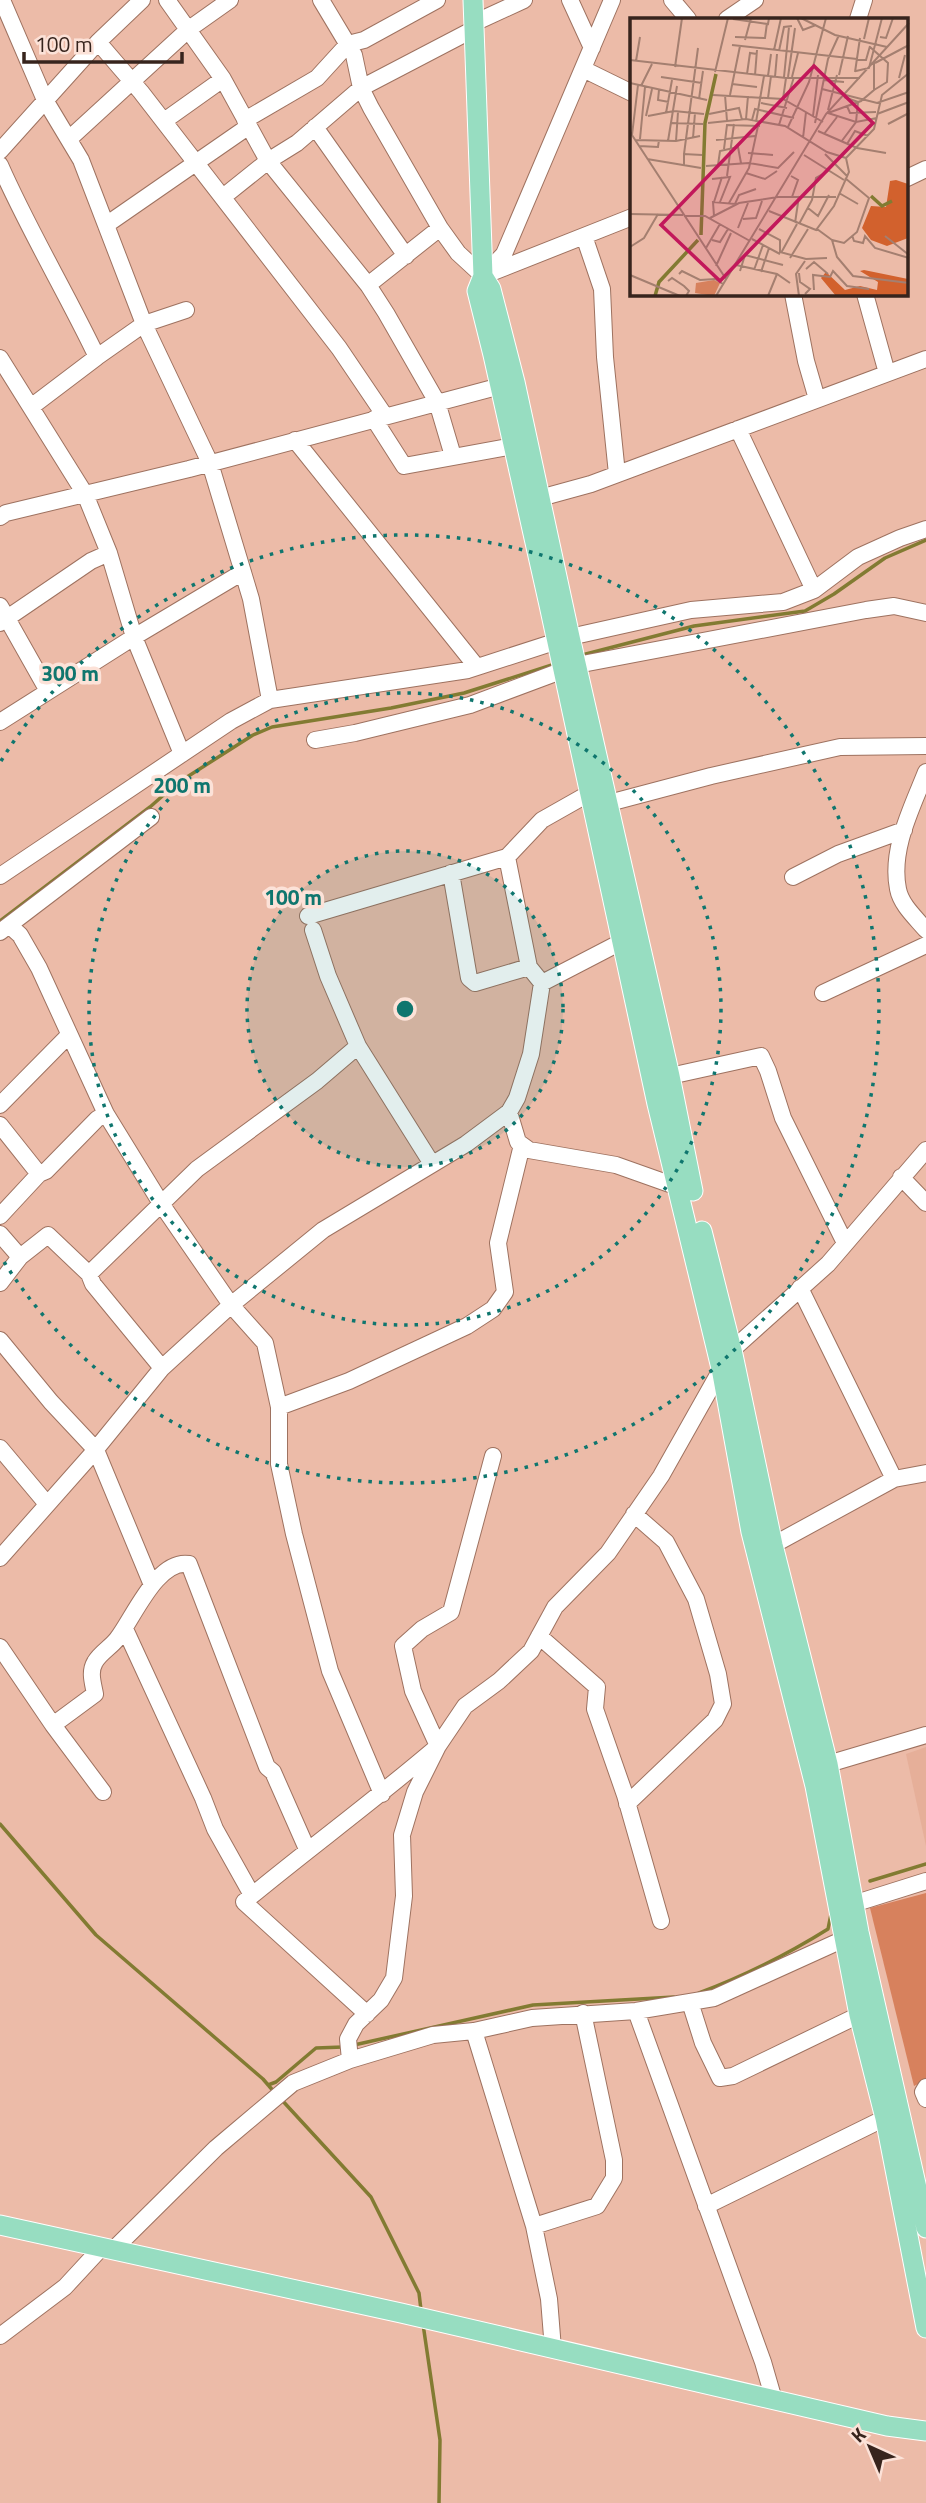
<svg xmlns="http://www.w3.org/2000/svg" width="926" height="2503" viewBox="0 0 926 2503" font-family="'Titillium Web',sans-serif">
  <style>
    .built { fill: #e6af99 }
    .green { fill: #d7815d }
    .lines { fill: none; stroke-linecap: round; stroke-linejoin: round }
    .stream { stroke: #827b32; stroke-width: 3.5 }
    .minor-casing { stroke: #9e7260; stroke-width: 18 }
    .major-casing { stroke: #fff; stroke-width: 21 }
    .minor { stroke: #fff; stroke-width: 16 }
    .major { stroke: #97ddc1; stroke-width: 19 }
    .ring { fill: none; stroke: #0f766e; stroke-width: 3.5; stroke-dasharray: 3.5 7 }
    .inset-river { fill: none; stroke: #827b32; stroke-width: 3.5 }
    .inset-road { fill: none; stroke: #a47f70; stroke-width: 2 }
    .view { fill: #c2185b; fill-opacity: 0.15; stroke: #c2185b; stroke-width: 3.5 }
    .inset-edge { fill: none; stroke: #37241d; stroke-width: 3.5 }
    .centre { fill: #0f766e; stroke: #fce2d8; stroke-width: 3.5 }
    .ring-label { font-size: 21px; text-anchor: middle; font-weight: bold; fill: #0f766e; stroke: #fce2d8; stroke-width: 7; stroke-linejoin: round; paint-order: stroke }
  </style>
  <rect width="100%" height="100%" fill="#ecbba8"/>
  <path class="built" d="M926 1747V1846L906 1754Z"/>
  <path class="green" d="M926 1893V2080L914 2086 870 1908Z"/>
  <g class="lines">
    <path class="stream" d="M582 655 694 626 805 611 834 594 885 558 926 540
      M0 921 150 807 176 784 253 735 272 727 391 708 464 693 555 664
      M0 1824 96 1935 263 2079 275 2093
      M870 1881 926 1864
      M699 1993C744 1976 788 1954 828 1929L831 1914
      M354 2045 533 2005 674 1997
      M268 2085 276 2082 316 2048 343 2047
      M280 2098 371 2197 419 2293 421 2310
      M423 2324 440 2440 439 2503"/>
    <defs>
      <path id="minor" d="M2 0 45 100 81 160 144 324 210 463 251 599 270 700
        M167 0 223 79 268 161 368 285 386 313 437 402 453 456
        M321 0 354 55 361 88 371 108 440 228 458 253 483 276
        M570 0 592 48
        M672 0 688 19
        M727 19 755 0
        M858 19 864 0
        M474 23 524 0
        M98 42 141 92 339 348 385 416
        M583 69 632 93
        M245 120 317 78 348 44 364 40 437 0
        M164 121 223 79
        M315 127 406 256
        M69 139 189 29 230 0
        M0 151 98 42 142 0
        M0 165C29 231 66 292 97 357
        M907 178 926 169
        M223 197 268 161 297 143 361 88 474 29
        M106 225 249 126
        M584 236 602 289 605 357 617 474
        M488 274 632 217
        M483 276 504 254 612 0
        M368 285 440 228
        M793 294 806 361 817 399
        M865 294 887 373
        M0 358 85 494 109 553 134 637 182 754
        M31 407 97 357 144 324 186 310
        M374 419 404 466 513 446
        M738 429 814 590
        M295 440 476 666
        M540 498 591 484 926 359
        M0 517 6 513 189 469 512 383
        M0 606 48 691
        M0 623 91 561 109 553
        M0 722 134 637 243 572
        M315 740 355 733 470 705 577 665 866 610 894 606 926 613
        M926 772C912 808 890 849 898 889 901 905 916 918 926 930
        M609 803 711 776 840 747 926 746
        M451 873 469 978 475 983 529 967
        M0 876 231 721 270 700 468 670 570 637 691 610 783 602 814 590 858 557 900 538 926 529
        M793 877 838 854 904 830
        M308 916 507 857 542 820 588 794
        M10 926 20 935 39 968 106 1114 162 1205 231 1305 265 1343 279 1407V1464L294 1534 330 1671 382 1794
        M313 930 328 976 358 1046 432 1164
        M0 932 151 817
        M542 983 621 942
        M823 993 926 945
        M670 1076 761 1056 768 1071 783 1118 845 1243
        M0 1105 69 1035
        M509 1112 518 1142 529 1150 616 1165 678 1187
        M0 1125 39 1174
        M901 1177 926 1203
        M0 1216 39 1174 46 1171 97 1119 106 1114
        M0 1234 20 1257
        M89 1274 197 1169 317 1081 358 1046
        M0 1283 20 1257 48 1235 89 1274 93 1284 162 1368
        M800 1288 894 1479
        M0 1340 51 1402 96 1450 152 1585
        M279 1407 349 1381 467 1326 493 1309 505 1292 498 1243 522 1145
        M0 1448 47 1504
        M773 1545 894 1479 926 1473
        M0 1558 92 1454 162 1368 231 1305 323 1230 466 1144 509 1112 517 1098 531 1054 542 983 529 967 507 857
        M125 1629 203 1798 215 1829 252 1895
        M539 1636 597 1687 595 1709 625 1795 661 1921
        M0 1647 53 1725 103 1792
        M53 1725 95 1694C93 1683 89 1672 95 1662 100 1653 111 1647 117 1639 134 1617 157 1559 189 1564L267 1767 273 1772 307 1849
        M828 1764 926 1735
        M627 1804 715 1720 723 1704 718 1674 696 1599 666 1542 634 1514
        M853 1904 926 1881
        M690 2002 703 2043 720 2078 733 2076 859 2015
        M636 2011 763 2362 774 2400
        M367 2014 244 1902C308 1849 375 1800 438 1746L413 1691 403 1646 422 1629 451 1612 493 1456
        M474 2031 534 2226 549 2299 553 2349
        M350 2060 348 2039 356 2024 381 2000 394 1978 404 1896 402 1835 415 1792 438 1746 465 1706 499 1681 531 1651 555 1607 608 1553 661 1476 732 1350 828 1264 926 1150
        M926 2087 923 2092 926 2099
        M706 2206 885 2118
        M534 2226 597 2206 614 2178V2160L583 2013
        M113 2250 216 2148 293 2083 350 2060 433 2035 474 2031 532 2018 636 2011 714 1998 853 1935
        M0 2336 65 2287 102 2247"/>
      <path id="major" d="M473 0 483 276 477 291 493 355 549 605 657 1104 721 1368 751 1532 815 1786 859 2015 885 2118 926 2328
        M483 276 491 289 515 382 570 637 670 1076 693 1191
        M702 1231 732 1350 773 1545 828 1764 859 1932 926 2228
        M0 2225 401 2313 887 2426 926 2431"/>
    </defs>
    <use href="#minor" class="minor-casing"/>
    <use href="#major" class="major-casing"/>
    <use href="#minor" class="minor"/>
    <use href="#major" class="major"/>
  </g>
  <circle cx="405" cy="1009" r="158" fill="#0f766e" fill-opacity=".12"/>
  <g class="ring">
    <circle cx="405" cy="1009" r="158"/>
    <circle cx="405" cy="1009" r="316"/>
    <path d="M1 761A474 474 0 1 1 1 1257"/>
  </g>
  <g transform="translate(630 18)">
    <rect width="278" height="278" fill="#ecbba8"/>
    <path d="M84 262 90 265 84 278 65 275 66 265Z" fill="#d7815d"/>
    <path d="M266 162 278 166V220L257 228 241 222 232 210 241 188 256 189 260 163ZM234 252 278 261V278H206L191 260 196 254 215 272 230 268 247 272 248 264 230 253Z" fill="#d2612d"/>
    <path class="inset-river" d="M241 178 252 188 262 183M71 217 75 105 86 56M25 278 29 264 68 222"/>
    <path class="inset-road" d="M167 0 173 12 186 7M171 0 205 17 257 29M103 1 138 6 139 0M105 19 135 20 137 5M250 19 256 20 263 0M234 21 239 0M115 22 121 0M102 27 227 41M240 29 258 45 257 64 244 72M144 32 151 0M149 33 154 9 162 8M0 42 156 60H230M227 42H236L240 28M6 43 10 19M245 45 279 27M45 49 52 0M226 53 239 50 252 0M85 54 98 0M225 54 230 20M117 56 120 35 127 36M125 57 127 32M209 57 218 18M138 58 141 36M31 59 72 65M145 59 147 36M154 59 159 9M158 59 165 10M162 59 168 35M269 60 275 37M193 62 214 64M0 65 77 82M102 66 127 69M11 68 22 46M192 71 247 85 279 74M29 72 28 82 39 84M83 77 153 81 193 104M95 77 97 103M100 77 110 28M138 80 141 58M69 81 73 53M153 81 156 60M131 85 157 90M217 88 220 95 246 94M198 92 207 57M36 95 42 62M198 95 231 83 244 72V43M198 95 226 104 247 100M79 96 109 90 112 102M247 96 279 84M16 98 22 71M18 98 44 93 74 96M183 98 188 57M116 101 118 78M122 102 125 91 164 100M126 104 134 58M40 105 73 106M78 105 116 101 155 108 197 134 216 140M185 105 198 41 209 17M258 106 279 95M149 107 164 59M158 109 179 64 196 0M188 113 227 130M0 114 96 261M194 116 207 99M2 117 8 67M63 120 65 95M173 120 176 94M10 121 15 69M5 122 46 123 70 118M86 122 125 118M38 123 47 68M46 123 48 94M211 124 226 104 228 84 214 79M217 126 225 113 238 118M9 128 28 129 29 122M227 130 256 135M94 131 97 107 130 108M118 135 143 137M54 136 68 30M195 136 217 158M174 137 214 162M216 140 244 111 252 77 279 55M17 141 71 150M54 147V136L72 137M88 147 90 133 108 129 111 145M76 148 119 145 148 150 164 134M116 155 135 161 147 153M97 158 104 106M161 158 168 162 162 179M82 161 100 159 90 184M209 175 228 186M84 184 92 159M99 185 119 150 128 108M178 190 188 198 199 177M139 193 186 212 204 188 219 154 216 140M0 196 53 197M54 198H75L120 223M84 198 83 184 105 186 109 177 126 171M80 200 109 185 148 179H206M113 201 126 200 132 183M165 205 169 178M169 206 182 182 186 160 198 153M108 210 118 185M129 211 150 222V234L176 241 197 240M187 211 202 222 207 239 223 258 279 265M222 217 224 223 233 225 235 218 245 230 279 240M255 218 279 237M122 221 150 236M82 222 90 224 98 211M202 222 214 225 227 214 239 180 215 160M0 229 14 220 28 196M76 230 90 206M151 235 167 206M160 240 178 211M106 247 147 256 160 265M86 248 101 215M176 251 184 244 198 256M124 252 133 227M110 253 115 237 153 247M131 254 139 230M169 255 170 264 180 271 175 276M49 256 52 253 70 262 85 261 93 266M0 257 50 278M38 263 42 260 54 268 59 273 56 278M184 272 183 257 200 259 203 253 217 268 239 271M86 278 196 96 279 5M138 278 147 256M169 278 166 256 175 243"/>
    <path class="view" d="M184 48 243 105 90 263 31 207Z"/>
    <rect width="278" height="278" class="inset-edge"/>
  </g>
  <circle cx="405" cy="1009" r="10" class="centre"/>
  <g class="ring-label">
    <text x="70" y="681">300 m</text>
    <text x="182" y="793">200 m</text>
    <text x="293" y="905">100 m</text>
  </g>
  <g transform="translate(870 2447) rotate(316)" stroke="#fce2d8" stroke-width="5" paint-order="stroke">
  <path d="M0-5L12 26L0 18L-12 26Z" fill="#37241d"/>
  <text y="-10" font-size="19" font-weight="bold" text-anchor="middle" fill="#37241d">K</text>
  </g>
  <path d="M24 52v10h158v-10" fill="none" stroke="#37241d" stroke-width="3.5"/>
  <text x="35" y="52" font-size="21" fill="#37241d" stroke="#fce2d8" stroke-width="5" paint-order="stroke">100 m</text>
</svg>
